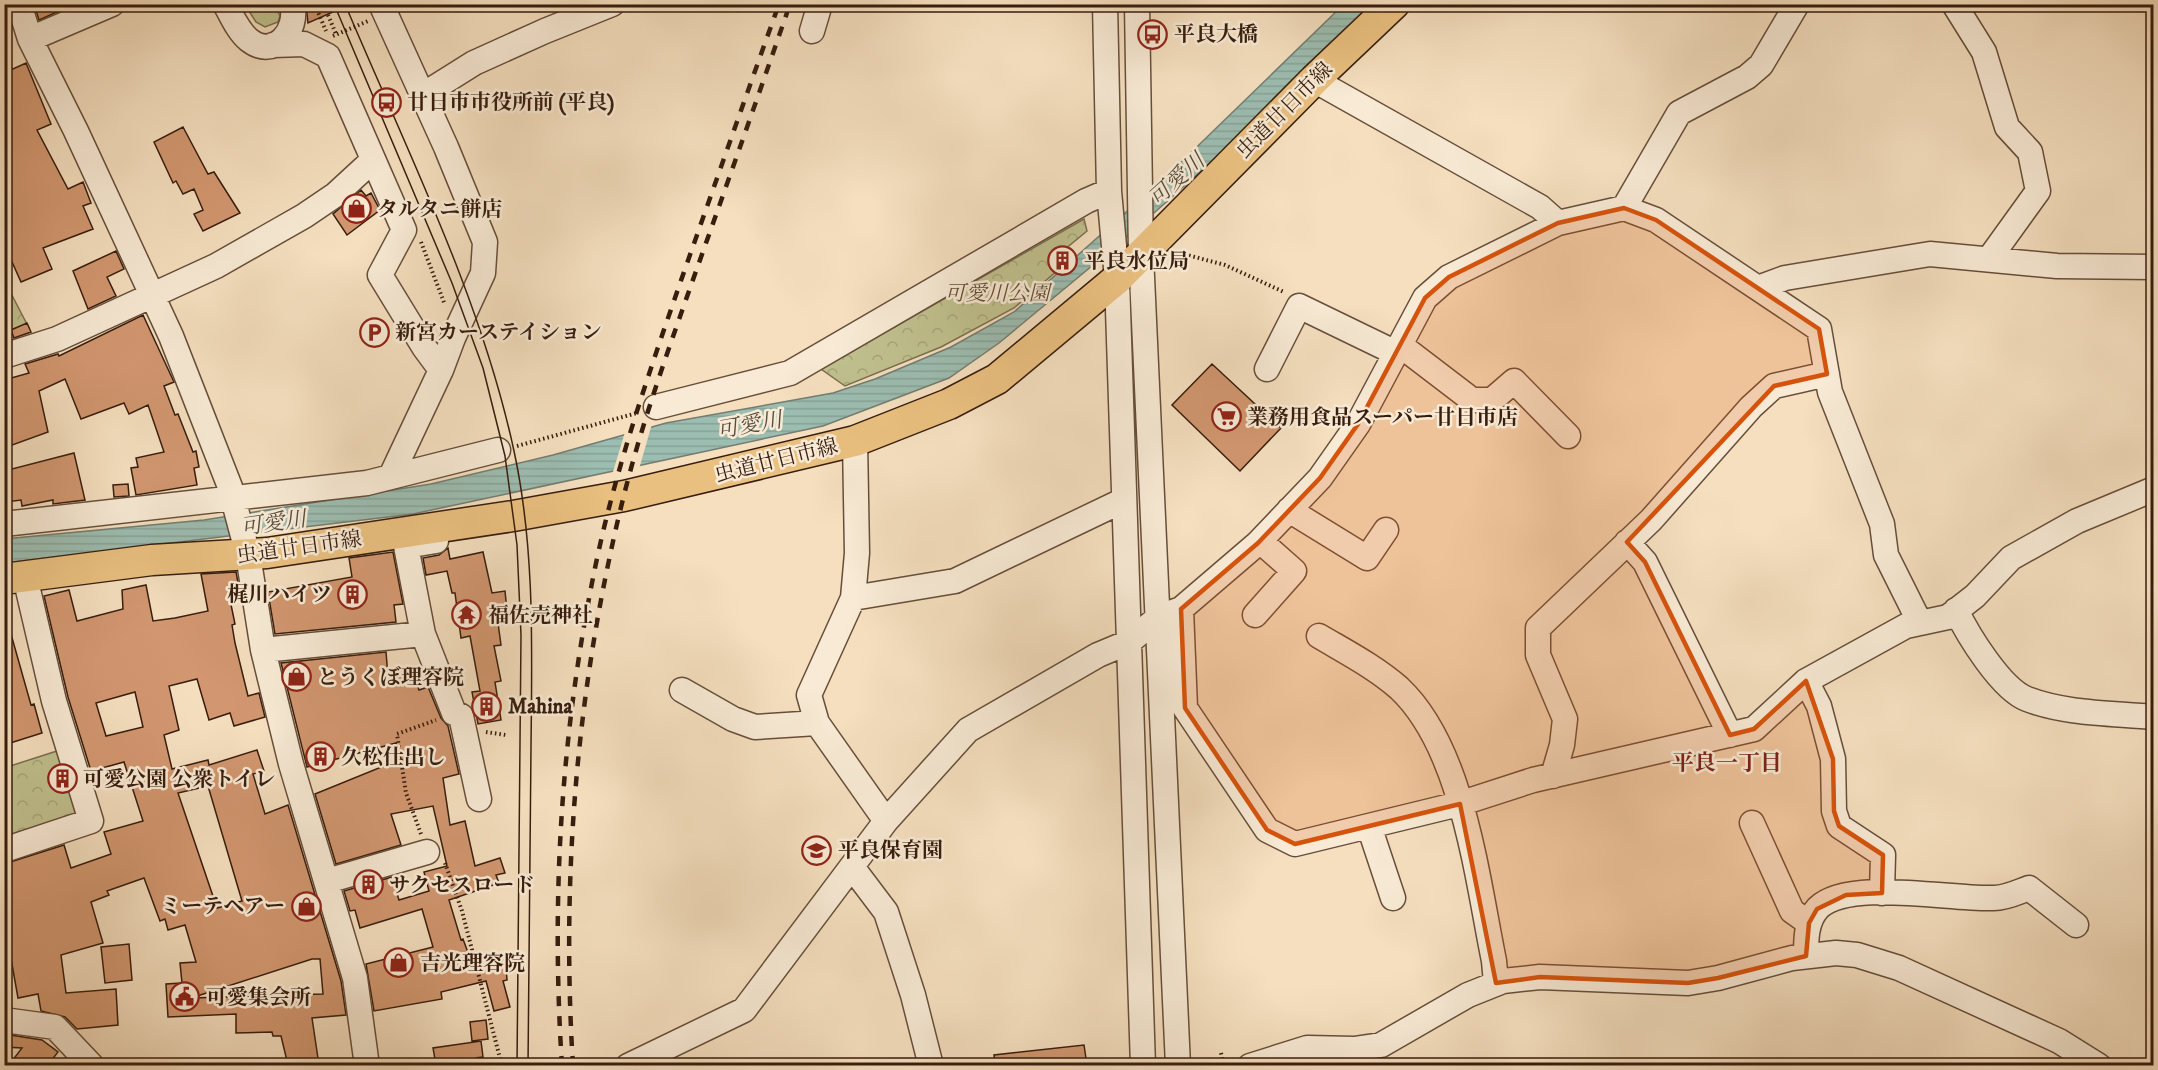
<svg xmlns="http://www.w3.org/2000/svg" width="2158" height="1070" viewBox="0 0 2158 1070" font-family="'IM FELL DW Pica','Noto Serif JP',serif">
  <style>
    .park { fill: url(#park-crowns); stroke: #7c6f4e; stroke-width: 1.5 }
    .garden { fill: #c0c18f; stroke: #7c6f4e; stroke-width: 1.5 }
    .water { fill: url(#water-rules); stroke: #747d70; stroke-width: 1.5 }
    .pier { fill: #f5dfbf }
    .building { fill: #d29770; stroke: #371d0e; stroke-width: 1.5; fill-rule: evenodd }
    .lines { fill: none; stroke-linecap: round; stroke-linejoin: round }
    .minor-casing { stroke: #664e3a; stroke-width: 27 }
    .major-casing { stroke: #371d0e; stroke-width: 33 }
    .path { stroke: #371d0e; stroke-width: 4; stroke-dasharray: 1.5 3; stroke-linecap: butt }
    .minor { stroke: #f8ead5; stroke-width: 24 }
    .major { stroke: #eac080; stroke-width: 30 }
    .tram { stroke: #371d0e; stroke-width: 1.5 }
    .rail { stroke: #371d0e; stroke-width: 4.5; stroke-dasharray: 10 10; stroke-linecap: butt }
    .marked { fill: #d6530c; fill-opacity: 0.2; stroke: #d6530c; stroke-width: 4.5; stroke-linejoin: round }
    .labels { text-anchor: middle; stroke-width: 5; stroke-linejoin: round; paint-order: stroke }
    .poi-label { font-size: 21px; font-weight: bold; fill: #371d0e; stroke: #f8ead5; text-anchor: start }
    .street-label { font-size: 21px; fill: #371d0e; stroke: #f8ead5 }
    .park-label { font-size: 21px; font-style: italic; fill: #604e35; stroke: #f8ead5 }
    .water-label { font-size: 22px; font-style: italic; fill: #554d3f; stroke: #f8ead5 }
    .neighbourhood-label { font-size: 22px; font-weight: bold; fill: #7a1f14; stroke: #f8ead5 }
  </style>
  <defs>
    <pattern id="park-crowns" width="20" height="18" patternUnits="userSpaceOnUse" patternTransform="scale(1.5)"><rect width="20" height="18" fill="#c0c18f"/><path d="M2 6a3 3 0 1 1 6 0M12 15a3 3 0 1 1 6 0" fill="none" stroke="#a6a57a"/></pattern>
    <pattern id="water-rules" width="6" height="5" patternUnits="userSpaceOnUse" patternTransform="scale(1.5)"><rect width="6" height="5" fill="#9cbdb1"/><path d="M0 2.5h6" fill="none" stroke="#87a297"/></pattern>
  </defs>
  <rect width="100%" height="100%" fill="#f5dfbf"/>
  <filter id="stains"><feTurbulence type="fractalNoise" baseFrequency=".00333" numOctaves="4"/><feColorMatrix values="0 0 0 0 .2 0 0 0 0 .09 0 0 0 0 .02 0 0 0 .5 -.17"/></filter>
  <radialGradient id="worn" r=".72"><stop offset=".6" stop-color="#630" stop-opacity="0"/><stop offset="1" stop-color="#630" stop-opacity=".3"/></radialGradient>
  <path class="park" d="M1084 219 1087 231 1053 259 1058 270 1014 308 941 347 845 386 821 369Z
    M4 280 29 328 5 336H4Z
    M60 750 82 821 5 847 4 768Z"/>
  <path class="garden" d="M245 5H275L280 16 278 22 265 27 256 22Z"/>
  <path class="water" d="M1343 5H1374L1217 157 1128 236 999 343 949 378 823 426 413 514 5 563 4 539 204 520 431 484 553 455 666 423 833 393 875 379 951 347 1014 312 1171 172Z"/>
  <path class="pier" d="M652 424 639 469 612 475 625 432Z"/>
  <path class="building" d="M34 4H75L39 20Z
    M306 4H351L308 23Z
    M26 63 51 124 37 130 68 189 83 182 91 203 83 206 93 229 43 248 52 269 21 282 4 244V73Z
    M183 127 208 174 214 172 240 213 203 231 194 214 203 210 194 189 183 194 176 181 173 183 154 142Z
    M361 190 366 196 371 193 380 210 347 235 333 214Z
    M116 251 124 269 107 277 116 296 88 309 73 271Z
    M143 315 174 382 164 386 175 415 178 414 193 452 196 451 199 467 194 468 197 485 136 495 131 468 138 467 136 458 164 452 148 405 129 414 124 403 81 419 65 379 39 391 48 432 4 448V380L29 373 25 364 58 354 59 356Z
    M27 323 31 332 14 338 11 330Z
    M1212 364 1281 428 1240 471 1172 405Z
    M74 453 85 500 53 504V500L22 506 21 500 6 502 4 471Z
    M128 484 129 496 114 497 113 485Z
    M448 548 450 559 483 552 492 593 505 591 508 621 498 623 501 645 494 646 501 681 495 682 501 720 478 724 472 692 480 691 470 636 461 638 455 593H452L447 571 426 575 423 558 439 555Z
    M393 552 403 604 394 605 396 622 275 634 268 592 352 577 349 558Z
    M236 572 239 588 228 590 235 624 232 625 235 643 248 696 259 693 265 717 234 726 230 713 209 720 197 679 169 686 179 730 164 735 172 769 208 760 209 765 257 750 264 771 253 774 265 814 288 805 341 981 346 1015 312 1018 319 1065H288L281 1036H273L272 1032 236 1033V1014L168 1017 166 984 182 983 180 963 196 962 185 925 168 930 165 919 160 921 144 878 107 891 109 895 91 902 103 943 61 955 66 993 116 989 118 1025 77 1029 65 1017 41 1011 38 994 18 998 10 953H4V864L64 845 71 868 111 854 104 832 143 821 124 762 91 771 68 697 44 596 69 590 77 621 123 609 122 590 146 585 153 621 175 618 208 611 201 574ZM135 692 143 727 106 736 96 703ZM208 786 242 901 217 908 178 793ZM312 959H320L323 994 191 998Z
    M9 627 31 705 34 704 42 733 4 745V628Z
    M386 652 388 676 412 669 419 690 428 687 441 718 448 726 459 774 443 778 450 825 465 821 475 866 500 858 505 873 496 875 499 883 449 900 461 940 463 939 473 966 505 956 507 980 503 981 510 1007 494 1011 486 981 441 992 442 999 374 1011 366 964 433 947 422 909 360 928 355 910 350 911 344 891 392 877 399 900 429 891 424 872 447 866 433 806 391 814 401 845 336 864 315 794 401 759 396 743 307 767 281 663Z
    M129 944 132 980 105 983 101 947Z
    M486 1020 488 1039 472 1041 470 1022Z
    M4 1034 42 1040 58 1052 48 1065H9L22 1048 4 1047Z
    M481 1041 483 1057 476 1058 477 1065H436L433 1048Z
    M1084 1045 1087 1065H995L994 1055Z"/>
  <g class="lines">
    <defs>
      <path id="minor" d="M19 4 30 39 76 131 171 336 230 487 248 555 263 650 291 764 355 978 367 1066
        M225 4C232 16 238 31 249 40 274 60 299 31 292 4
        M381 4 446 147 485 242 483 273 453 338 441 370
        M1105 4 1109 191 1117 279 1143 1066
        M1137 4 1141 255 1178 1066
        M1954 4 1984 52 2007 127 2030 152 2038 191 1989 259
        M812 31 820 4
        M30 39 112 4
        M273 45 304 44 328 56 404 230 380 275 424 347 441 370 391 476
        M1314 80 1540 207 1558 223
        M423 95 474 63 545 31 612 4
        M1624 208 1679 113 1747 77 1761 65 1797 4
        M1758 288 1785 278 1930 254 2057 266 2154 267
        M1400 345 1472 400H1492L1514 381 1568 436
        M4 356 57 339 216 266 304 216 335 195 373 160
        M1267 369 1299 306 1396 353
        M656 407 790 373 1086 201 1109 191
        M855 441 857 553 853 598 809 695 817 723 886 821
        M1289 510 1367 558 1386 530
        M4 524 367 483 498 450
        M436 541 406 546 423 634 454 713 461 716 479 799
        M1627 542 1645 562 1730 735
        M853 598 955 581 1124 500
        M1181 609 1185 708 1267 830 1295 844 1459 804 1533 780 1754 729 1806 681 1906 626 1948 617 1975 596 2011 558 2077 521 2154 489
        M1956 610C1968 635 2001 689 2027 699 2066 714 2112 713 2154 717
        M1255 615 1294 571 1260 541
        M1319 636C1346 652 1375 667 1399 688 1463 748 1477 878 1494 961L1496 983
        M263 650 423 634
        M1806 681 1819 706 1833 759 1834 811 1839 826 1883 855 1882 893
        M682 690 733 719 755 727 817 723
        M1553 776 1562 745 1565 719 1538 655V628L1651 520 1751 407 1774 386 1827 374
        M1752 823 1792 911 1809 923
        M1369 826 1393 898
        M4 850 91 821 54 701 25 577
        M852 867 886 912 913 995 931 1066
        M327 881 427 852
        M1806 956C1806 939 1806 921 1818 908 1849 878 1951 900 1994 898 2006 898 2018 892 2029 888L2076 925
        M4 1020 55 1027 92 1066
        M628 1066 744 1010 886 821 968 730 1098 655 1129 642 1159 617 1181 609 1258 543 1320 478 1358 424 1425 298 1449 277 1558 223 1624 208 1656 220 1819 329 1830 392 1882 524 1886 555 1920 623
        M1250 1066 1307 1048 1354 1049 1381 1045 1468 995 1503 981 1540 977 1688 983 1718 978 1792 958 1836 953 1857 955 1899 968 2059 1041 2099 1066"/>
      <path id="major" d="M4 579 152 560 267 553 513 516 624 496 855 441 949 404 997 379 1117 279 1314 80 1394 4"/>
    </defs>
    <use href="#minor" class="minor-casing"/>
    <use href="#major" class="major-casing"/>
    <path class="path" d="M315 5 326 31
      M328 15 336 34
      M333 36 368 21
      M421 242 445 305
      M1176 252 1225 265 1284 292
      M517 446 637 413
      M486 732 506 735
      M421 834 406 793 397 734 436 720
      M445 863 462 911 502 1066
      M1221 1053 1224 1066"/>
    <use href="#minor" class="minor"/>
    <use href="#major" class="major"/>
    <path class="tram" d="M334 4 452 283 483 368 505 456 517 545 521 635 517 1066
      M345 4C406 149 481 297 514 451 535 548 532 648 531 747 530 853 529 959 528 1066"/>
    <path class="rail" d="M562 1066C551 898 561 733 595 568 616 466 651 367 685 269 716 181 747 93 779 4
      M573 1066C561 874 577 685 623 499 642 422 669 348 695 274 727 184 759 94 790 4"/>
  </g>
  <path class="marked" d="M1624 208 1656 220 1819 329 1827 374 1774 386 1627 542 1645 562 1730 735 1754 729 1806 681 1833 759 1834 811 1839 826 1883 855 1882 893 1846 895 1817 909 1809 923 1806 956 1718 978 1688 983 1540 977 1496 983 1460 804 1295 844 1267 830 1185 708 1181 609 1258 543 1320 478 1358 424 1425 298 1449 277 1558 223Z"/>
  <defs>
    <symbol id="bus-ring" viewBox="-11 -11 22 22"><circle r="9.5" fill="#f8ead5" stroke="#8f2418" stroke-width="1.5"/><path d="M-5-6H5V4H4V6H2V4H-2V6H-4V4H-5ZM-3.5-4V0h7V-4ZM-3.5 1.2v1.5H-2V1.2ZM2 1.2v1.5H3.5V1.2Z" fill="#8f2418"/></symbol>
    <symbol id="shop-ring" viewBox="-11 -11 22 22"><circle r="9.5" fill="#f8ead5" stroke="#8f2418" stroke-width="1.5"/><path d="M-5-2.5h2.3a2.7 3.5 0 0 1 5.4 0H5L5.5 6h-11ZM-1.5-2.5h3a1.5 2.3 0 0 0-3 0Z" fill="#8f2418"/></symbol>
    <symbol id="building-ring" viewBox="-11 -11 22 22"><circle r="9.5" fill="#f8ead5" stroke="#8f2418" stroke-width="1.5"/><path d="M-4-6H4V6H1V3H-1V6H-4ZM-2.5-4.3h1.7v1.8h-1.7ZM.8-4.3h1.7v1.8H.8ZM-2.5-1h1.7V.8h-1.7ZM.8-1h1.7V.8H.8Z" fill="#8f2418"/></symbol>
    <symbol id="parking-ring" viewBox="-11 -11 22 22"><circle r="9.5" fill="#f8ead5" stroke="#8f2418" stroke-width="1.5"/><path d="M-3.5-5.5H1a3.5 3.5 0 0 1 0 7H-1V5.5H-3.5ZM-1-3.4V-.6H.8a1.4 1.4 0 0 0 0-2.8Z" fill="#8f2418"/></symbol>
    <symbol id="supermarket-ring" viewBox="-11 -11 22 22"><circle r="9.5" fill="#f8ead5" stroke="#8f2418" stroke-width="1.5"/><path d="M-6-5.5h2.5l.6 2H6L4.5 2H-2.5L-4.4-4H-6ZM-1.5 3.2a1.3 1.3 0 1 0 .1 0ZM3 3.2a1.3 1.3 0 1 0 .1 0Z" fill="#8f2418"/></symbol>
    <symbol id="temple-ring" viewBox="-11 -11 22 22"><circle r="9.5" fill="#f8ead5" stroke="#8f2418" stroke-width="1.5"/><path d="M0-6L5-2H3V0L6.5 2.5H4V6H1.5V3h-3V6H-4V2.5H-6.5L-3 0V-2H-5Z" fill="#8f2418"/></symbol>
    <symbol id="school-ring" viewBox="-11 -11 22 22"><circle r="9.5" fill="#f8ead5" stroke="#8f2418" stroke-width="1.5"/><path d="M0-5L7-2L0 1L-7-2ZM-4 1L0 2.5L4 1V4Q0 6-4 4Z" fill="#8f2418"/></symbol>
    <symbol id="civic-ring" viewBox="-11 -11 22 22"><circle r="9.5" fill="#f8ead5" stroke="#8f2418" stroke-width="1.5"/><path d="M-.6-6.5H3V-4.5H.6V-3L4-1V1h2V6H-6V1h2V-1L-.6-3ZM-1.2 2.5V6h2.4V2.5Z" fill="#8f2418"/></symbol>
  </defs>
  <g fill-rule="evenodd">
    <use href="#bus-ring" x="1136" y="18" width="33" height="33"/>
    <use href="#bus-ring" x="370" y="86" width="33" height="33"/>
    <use href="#shop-ring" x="340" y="192" width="33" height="33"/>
    <use href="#building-ring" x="1046" y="244" width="33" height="33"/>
    <use href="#parking-ring" x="358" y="316" width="33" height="33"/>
    <use href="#supermarket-ring" x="1210" y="400" width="33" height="33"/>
    <use href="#building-ring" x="336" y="578" width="33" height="33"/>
    <use href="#temple-ring" x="450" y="598" width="33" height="33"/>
    <use href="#shop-ring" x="280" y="660" width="33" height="33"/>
    <use href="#building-ring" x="470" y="690" width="33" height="33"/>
    <use href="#building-ring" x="304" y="740" width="33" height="33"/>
    <use href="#building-ring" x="46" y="762" width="33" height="33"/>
    <use href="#school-ring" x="800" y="834" width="33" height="33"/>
    <use href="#building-ring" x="352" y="868" width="33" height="33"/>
    <use href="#shop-ring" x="290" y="890" width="33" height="33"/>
    <use href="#shop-ring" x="382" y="946" width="33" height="33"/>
    <use href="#civic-ring" x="168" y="980" width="33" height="33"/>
  </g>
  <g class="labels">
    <g class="poi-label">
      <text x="1174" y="41">平良大橋</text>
      <text x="407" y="109">廿日市市役所前 (平良)</text>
      <text x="377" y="216">タルタニ餅店</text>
      <text x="1084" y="268">平良水位局</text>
      <text x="395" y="339">新宮カーステイション</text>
      <text x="1247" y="424">業務用食品スーパー廿日市店</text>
      <text x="332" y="601" text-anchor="end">梶川ハイツ</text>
      <text x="488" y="622">福佐売神社</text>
      <text x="317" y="684">とうくぼ理容院</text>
      <text x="508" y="713">Mahina</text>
      <text x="341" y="764">久松仕出し</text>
      <text x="83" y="786">可愛公園 公衆トイレ</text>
      <text x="838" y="857">平良保育園</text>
      <text x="389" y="892">サクセスロード</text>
      <text x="285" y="913" text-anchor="end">ミーテヘアー</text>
      <text x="420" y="970">吉光理容院</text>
      <text x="206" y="1004">可愛集会所</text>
    </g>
    <g class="street-label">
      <text transform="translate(1284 110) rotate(-45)" y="7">虫道廿日市線</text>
      <text transform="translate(776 460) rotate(-14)" y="7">虫道廿日市線</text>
      <text transform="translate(299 547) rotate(-8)" y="7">虫道廿日市線</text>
    </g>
    <g class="park-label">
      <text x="997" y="300">可愛川公園</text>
    </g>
    <g class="water-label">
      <text transform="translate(1176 179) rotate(-42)" y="8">可愛川</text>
      <text transform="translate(749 424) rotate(-10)" y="8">可愛川</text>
      <text transform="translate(273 522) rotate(-8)" y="8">可愛川</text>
    </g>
    <g class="neighbourhood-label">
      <text x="1727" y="770">平良一丁目</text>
    </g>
  </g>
  <rect width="2158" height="1070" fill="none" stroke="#f5dfbf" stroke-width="24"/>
  <rect x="6" y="6" width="2146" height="1058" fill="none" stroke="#371d0e" stroke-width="3"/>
  <rect x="12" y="12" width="2134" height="1046" fill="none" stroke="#371d0e" stroke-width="1.5"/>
  <rect width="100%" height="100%" filter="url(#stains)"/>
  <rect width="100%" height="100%" fill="url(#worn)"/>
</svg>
